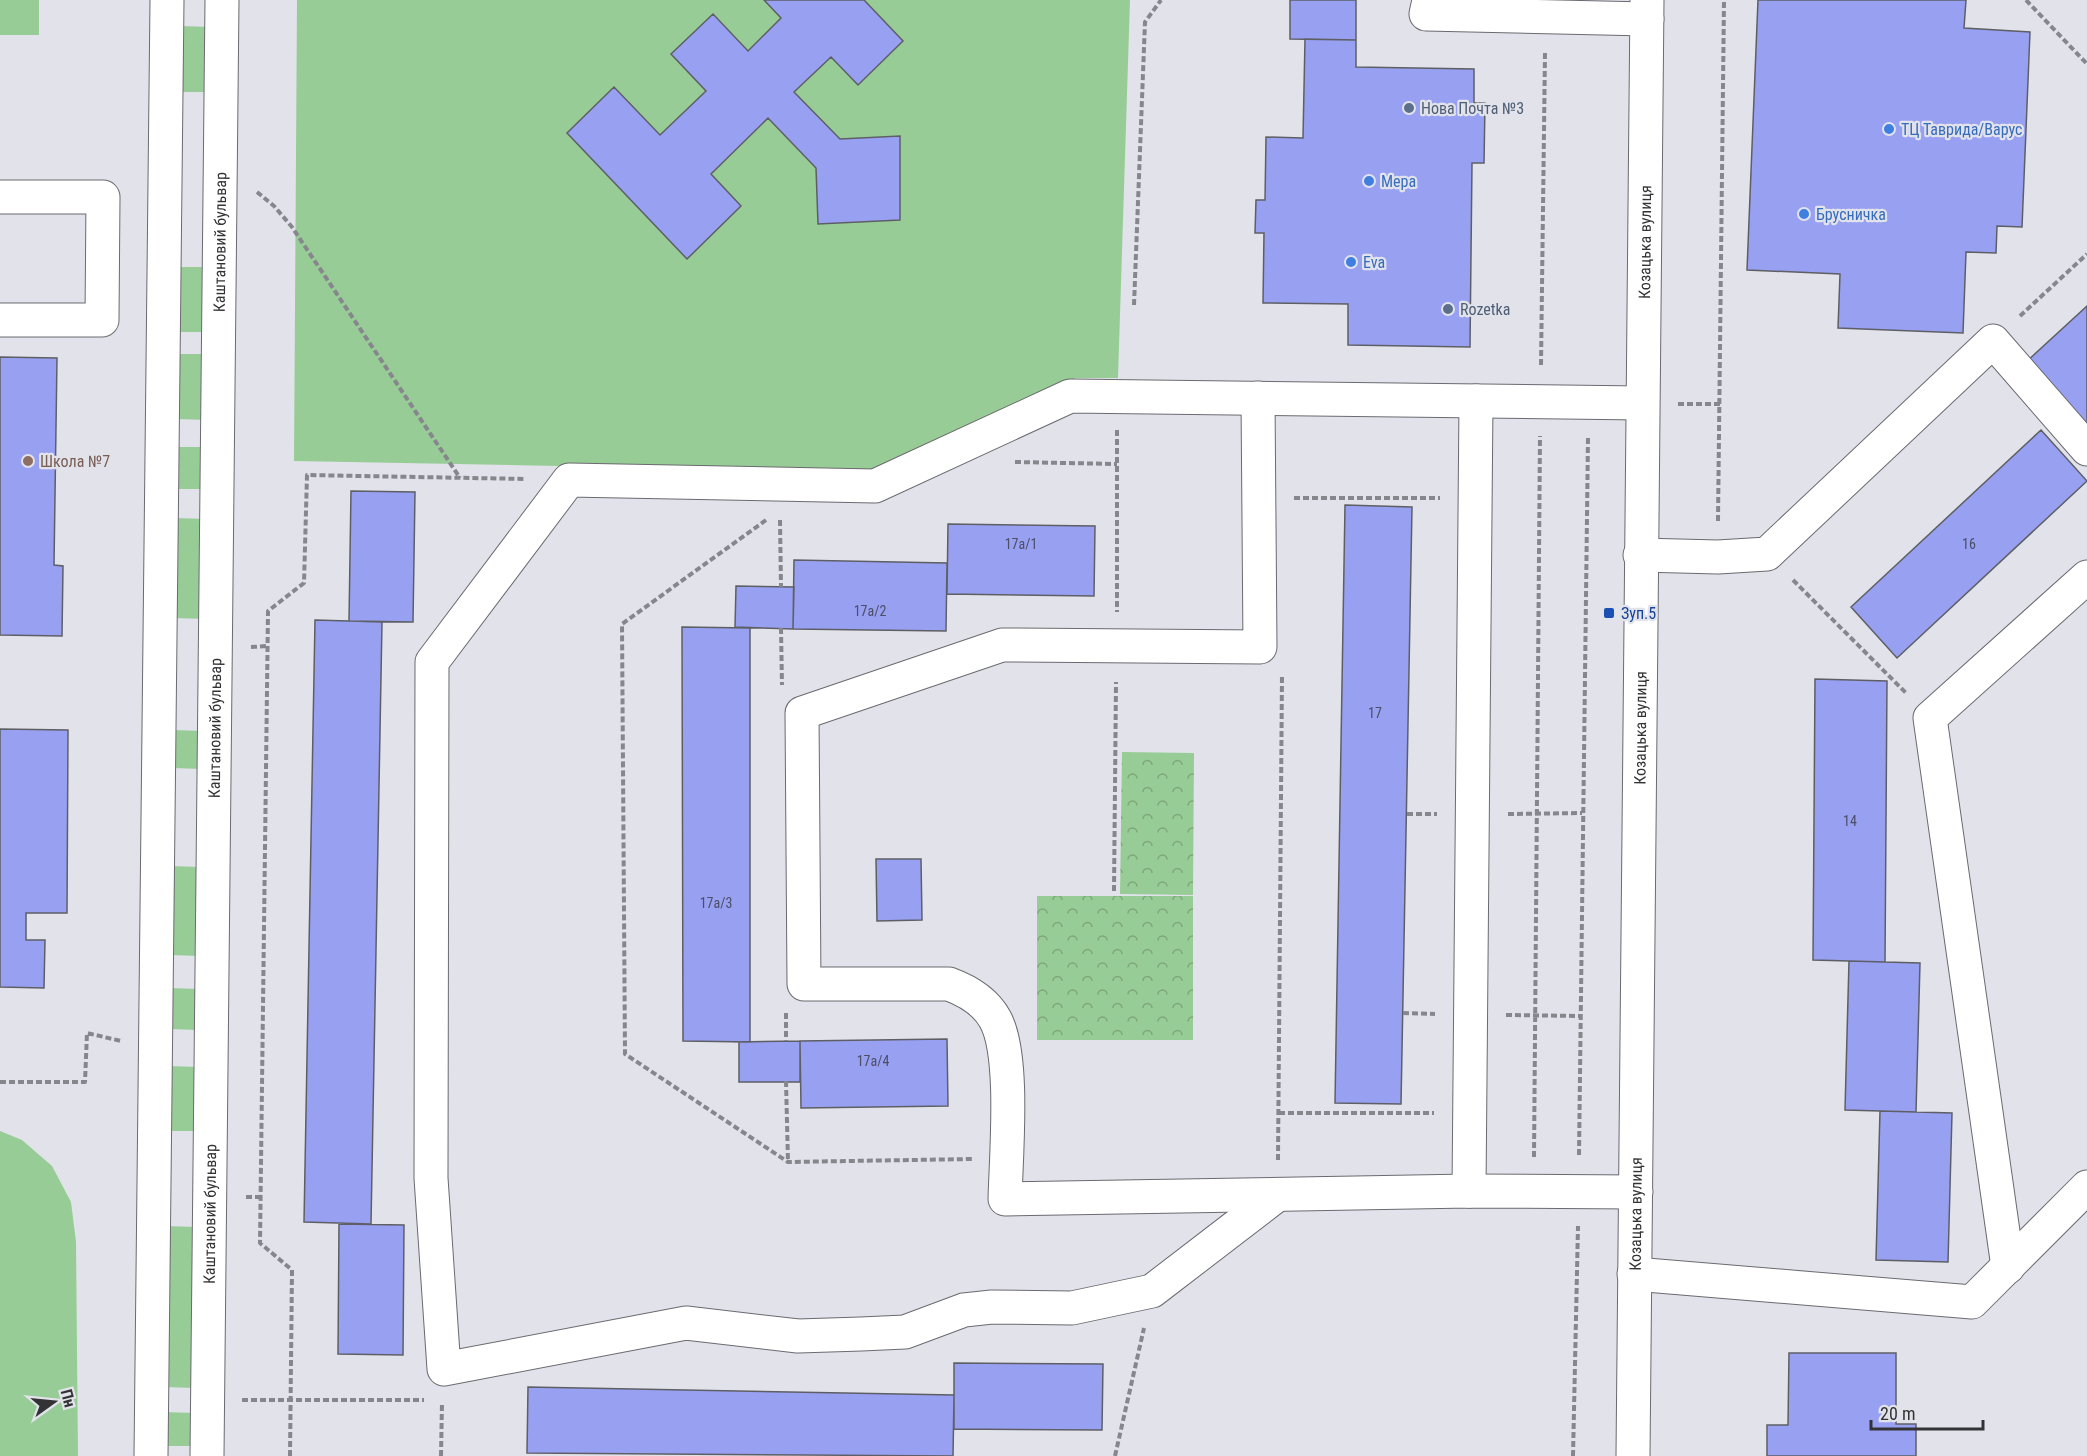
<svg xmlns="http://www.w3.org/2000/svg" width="2087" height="1456" viewBox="0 0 2087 1456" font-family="'Roboto Condensed',sans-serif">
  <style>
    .green { fill: #98cc96 }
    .park { fill: url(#park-crowns) }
    .building { fill: #98a0f2; stroke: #5e5f65; stroke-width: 1.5 }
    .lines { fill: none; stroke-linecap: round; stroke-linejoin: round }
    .minor-casing { stroke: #6a6a70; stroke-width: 35 }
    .path { stroke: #86878c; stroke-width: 4; stroke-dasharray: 6 3; stroke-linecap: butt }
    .minor { stroke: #fff; stroke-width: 33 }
    .service-dot { fill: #5c6f8a; stroke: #e2e3ea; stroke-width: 2 }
    .shop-dot { fill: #3f7fe0; stroke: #e2e3ea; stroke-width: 2 }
    .education-dot { fill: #8d6e63; stroke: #e2e3ea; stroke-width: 2 }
    .transit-dot { fill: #1a4fb4; stroke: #e2e3ea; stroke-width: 2 }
    .labels { text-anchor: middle; stroke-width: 4.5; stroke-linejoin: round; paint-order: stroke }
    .number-label { font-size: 14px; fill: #4c4e65 }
    .service-label { font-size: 16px; fill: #4e5e75; stroke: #e2e3ea; text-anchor: start }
    .shop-label { font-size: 16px; fill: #366cbe; stroke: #e2e3ea; text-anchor: start }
    .street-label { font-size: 16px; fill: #333336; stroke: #e2e3ea }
    .education-label { font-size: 16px; fill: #785e54; stroke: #e2e3ea; text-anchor: start }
    .transit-label { font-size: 16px; fill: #164399; stroke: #e2e3ea; text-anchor: start }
  </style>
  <defs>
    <pattern id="park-crowns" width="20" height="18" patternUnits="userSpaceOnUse" patternTransform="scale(1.5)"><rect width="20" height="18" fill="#98cc96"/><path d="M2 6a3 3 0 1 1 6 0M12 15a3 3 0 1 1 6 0" fill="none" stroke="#7da67b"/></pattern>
  </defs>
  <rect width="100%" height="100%" fill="#e2e3ea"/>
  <path class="green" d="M0 0H39V35H0Z
    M297 0H1130L1118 378H1076L872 472 294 461Z
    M180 26 211 27 210 92H179Z
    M178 267H209L208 332H177Z
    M177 354H208L207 420 176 419Z
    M176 447H207L206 489H175Z
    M175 518 206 519 205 619 174 618Z
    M172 730 203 731V769L172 768Z
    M170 866 201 867 200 956 169 955Z
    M169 988 200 989 199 1030 168 1029Z
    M168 1066 199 1067 198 1131H167Z
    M0 1131 22 1140 52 1166 71 1202 76 1242 78 1456H0Z
    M165 1226 197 1227 195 1388 163 1387Z
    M163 1412 195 1413 194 1446H163Z"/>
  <path class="park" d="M1122 752 1194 753 1193 895 1120 894Z
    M1037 896H1193V1040H1037Z"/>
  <path class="building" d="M764 0H864L903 41 858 85 831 57 794 92 840 139 900 136V220L818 224 816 168 768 118 711 174 741 206 687 259 567 133 614 87 660 135 706 91 671 54 713 14 748 51 781 18Z
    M1290 0H1356V40L1290 39Z
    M1758 0H1966L1964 28 2030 32 2022 227 1997 226 1996 253 1966 252 1963 333 1838 328 1840 274 1747 270Z
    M1305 39 1356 40V67L1474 69V103H1485L1484 163H1472L1470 347 1348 345V304L1263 303 1264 233H1255L1256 200H1265L1266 137 1303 138Z
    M2087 306V427L2026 362Z
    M0 357 57 358 54 565 63 566 62 636 0 635Z
    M2041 430 2087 481 1897 658 1851 607Z
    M351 491 415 492 413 622 349 621Z
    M1345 505 1412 507 1401 1104 1335 1103Z
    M948 524 1095 526 1094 596 947 594Z
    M794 560 947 563 946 631 793 629Z
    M736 586 794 587 793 629 735 627Z
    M315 620 382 622 371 1224 304 1222Z
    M682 627 750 628V1042L683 1041Z
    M1815 679 1887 681 1885 962 1813 960Z
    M0 729 68 730 67 913H26V940H45L44 988 0 987Z
    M876 859H921L922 920 877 921Z
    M1849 961 1920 963 1916 1112 1845 1110Z
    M947 1039 948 1106 801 1108 800 1041Z
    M800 1041V1082H739V1042Z
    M1880 1111 1952 1113 1948 1262 1876 1260Z
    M339 1224 404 1225 403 1355 338 1354Z
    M1789 1353H1896V1424H1916V1456H1767V1425H1788Z
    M954 1363 1103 1364 1102 1430 954 1429Z
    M528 1387 954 1395 953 1456 527 1453Z"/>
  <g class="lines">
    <defs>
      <g id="minor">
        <path d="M1429 0 1426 14 1647 19"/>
        <path d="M0 197H103L102 320H0"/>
        <path d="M1258 398 1260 647 1002 645 802 713 804 984H949C968 991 985 1001 995 1019 1015 1054 1006 1156 1005 1199L1469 1191 1636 1192"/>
        <path d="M1640 555 1718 557 1767 554 1993 341 2087 449"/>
        <path d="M1469 1191 1476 401"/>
        <path d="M1277 1195 1152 1291 1072 1308 992 1307 964 1310 905 1332 861 1334 798 1336 686 1323 444 1369 431 1178 432 662 569 480 875 486 1070 396 1641 403"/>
        <path d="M2008 1267 1930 718 2087 577"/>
        <path d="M1634 1274 1972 1302 2087 1187"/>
        <path d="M151 1456 167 0"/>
        <path id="s1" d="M207 1456 222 0"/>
        <path id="s2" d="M1633 1456 1647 0"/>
      </g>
    </defs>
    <use href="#minor" class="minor-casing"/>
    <path class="path" d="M2026 0 2087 64
      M257 192 274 206 292 227 460 478
      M1134 305 1145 22 1161 0
      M2020 316 2087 254
      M1541 365 1545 52
      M1678 404H1720
      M1117 430V612
      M1015 462 1117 464
      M1294 498H1440
      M766 520 622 624 625 1054 788 1162 973 1159
      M780 520 781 587
      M1718 521 1724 0
      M1793 580 1906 693
      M781 628 782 685
      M251 647 268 646
      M1407 814H1437
      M1508 814 1582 813
      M1114 891 1116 682
      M786 1013V1041
      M1403 1013 1435 1014
      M1506 1015 1580 1016
      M786 1081 788 1162
      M0 1082H85L87 1033 121 1041
      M1279 1113H1434
      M1579 1155 1588 437
      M1534 1157 1540 436
      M1278 1160 1282 675
      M246 1197H260
      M242 1400H424
      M290 1456 292 1270 260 1243 268 611 304 583 307 475 526 479
      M441 1456 442 1403
      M1115 1456 1144 1328
      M1573 1456 1578 1226"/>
    <use href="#minor" class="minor"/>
  </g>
  <g class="service-dot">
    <circle cx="1409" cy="108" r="6"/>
    <circle cx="1448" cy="309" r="6"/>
  </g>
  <g class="shop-dot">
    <circle cx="1889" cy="129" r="6"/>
    <circle cx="1369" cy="181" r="6"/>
    <circle cx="1804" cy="214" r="6"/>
    <circle cx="1351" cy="262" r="6"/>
  </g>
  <circle class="education-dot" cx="28" cy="461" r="6"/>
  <rect class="transit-dot" x="1603" y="607" width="12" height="12" rx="3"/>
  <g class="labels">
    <g class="number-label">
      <text x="1021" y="549">17а/1</text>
      <text x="1969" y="549">16</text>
      <text x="870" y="616">17а/2</text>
      <text x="1375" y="718">17</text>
      <text x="1850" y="826">14</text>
      <text x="716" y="908">17а/3</text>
      <text x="873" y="1066">17а/4</text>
    </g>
    <g class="service-label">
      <text x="1421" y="114">Нова Почта №3</text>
      <text x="1460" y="315">Rozetka</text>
    </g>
    <g class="shop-label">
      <text x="1901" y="135">ТЦ Таврида/Варус</text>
      <text x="1381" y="187">Мера</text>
      <text x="1816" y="220">Брусничка</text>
      <text x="1363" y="268">Eva</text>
    </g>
    <g class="street-label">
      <text dy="6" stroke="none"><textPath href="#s1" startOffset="1214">Каштановий бульвар</textPath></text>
      <text dy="6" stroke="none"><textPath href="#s2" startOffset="1214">Козацька вулиця</textPath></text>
      <text dy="6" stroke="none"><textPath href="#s1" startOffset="728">Каштановий бульвар</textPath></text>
      <text dy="6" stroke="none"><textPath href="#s2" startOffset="728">Козацька вулиця</textPath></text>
      <text dy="6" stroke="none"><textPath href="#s1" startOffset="242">Каштановий бульвар</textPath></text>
      <text dy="6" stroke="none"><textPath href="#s2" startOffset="242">Козацька вулиця</textPath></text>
    </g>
    <g class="education-label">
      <text x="40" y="467">Школа №7</text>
    </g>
    <g class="transit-label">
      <text x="1621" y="619">Зуп.5</text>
    </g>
  </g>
  <g transform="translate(54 1402) rotate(75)" stroke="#e2e3ea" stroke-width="4.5" paint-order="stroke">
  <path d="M0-4.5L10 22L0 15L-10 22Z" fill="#333336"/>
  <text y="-9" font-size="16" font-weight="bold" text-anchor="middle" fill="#333336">Пн</text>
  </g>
  <path d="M1871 1420v9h112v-9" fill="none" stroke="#333336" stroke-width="3"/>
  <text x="1880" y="1420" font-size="18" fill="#333336" stroke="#e2e3ea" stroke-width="4.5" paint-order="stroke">20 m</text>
</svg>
